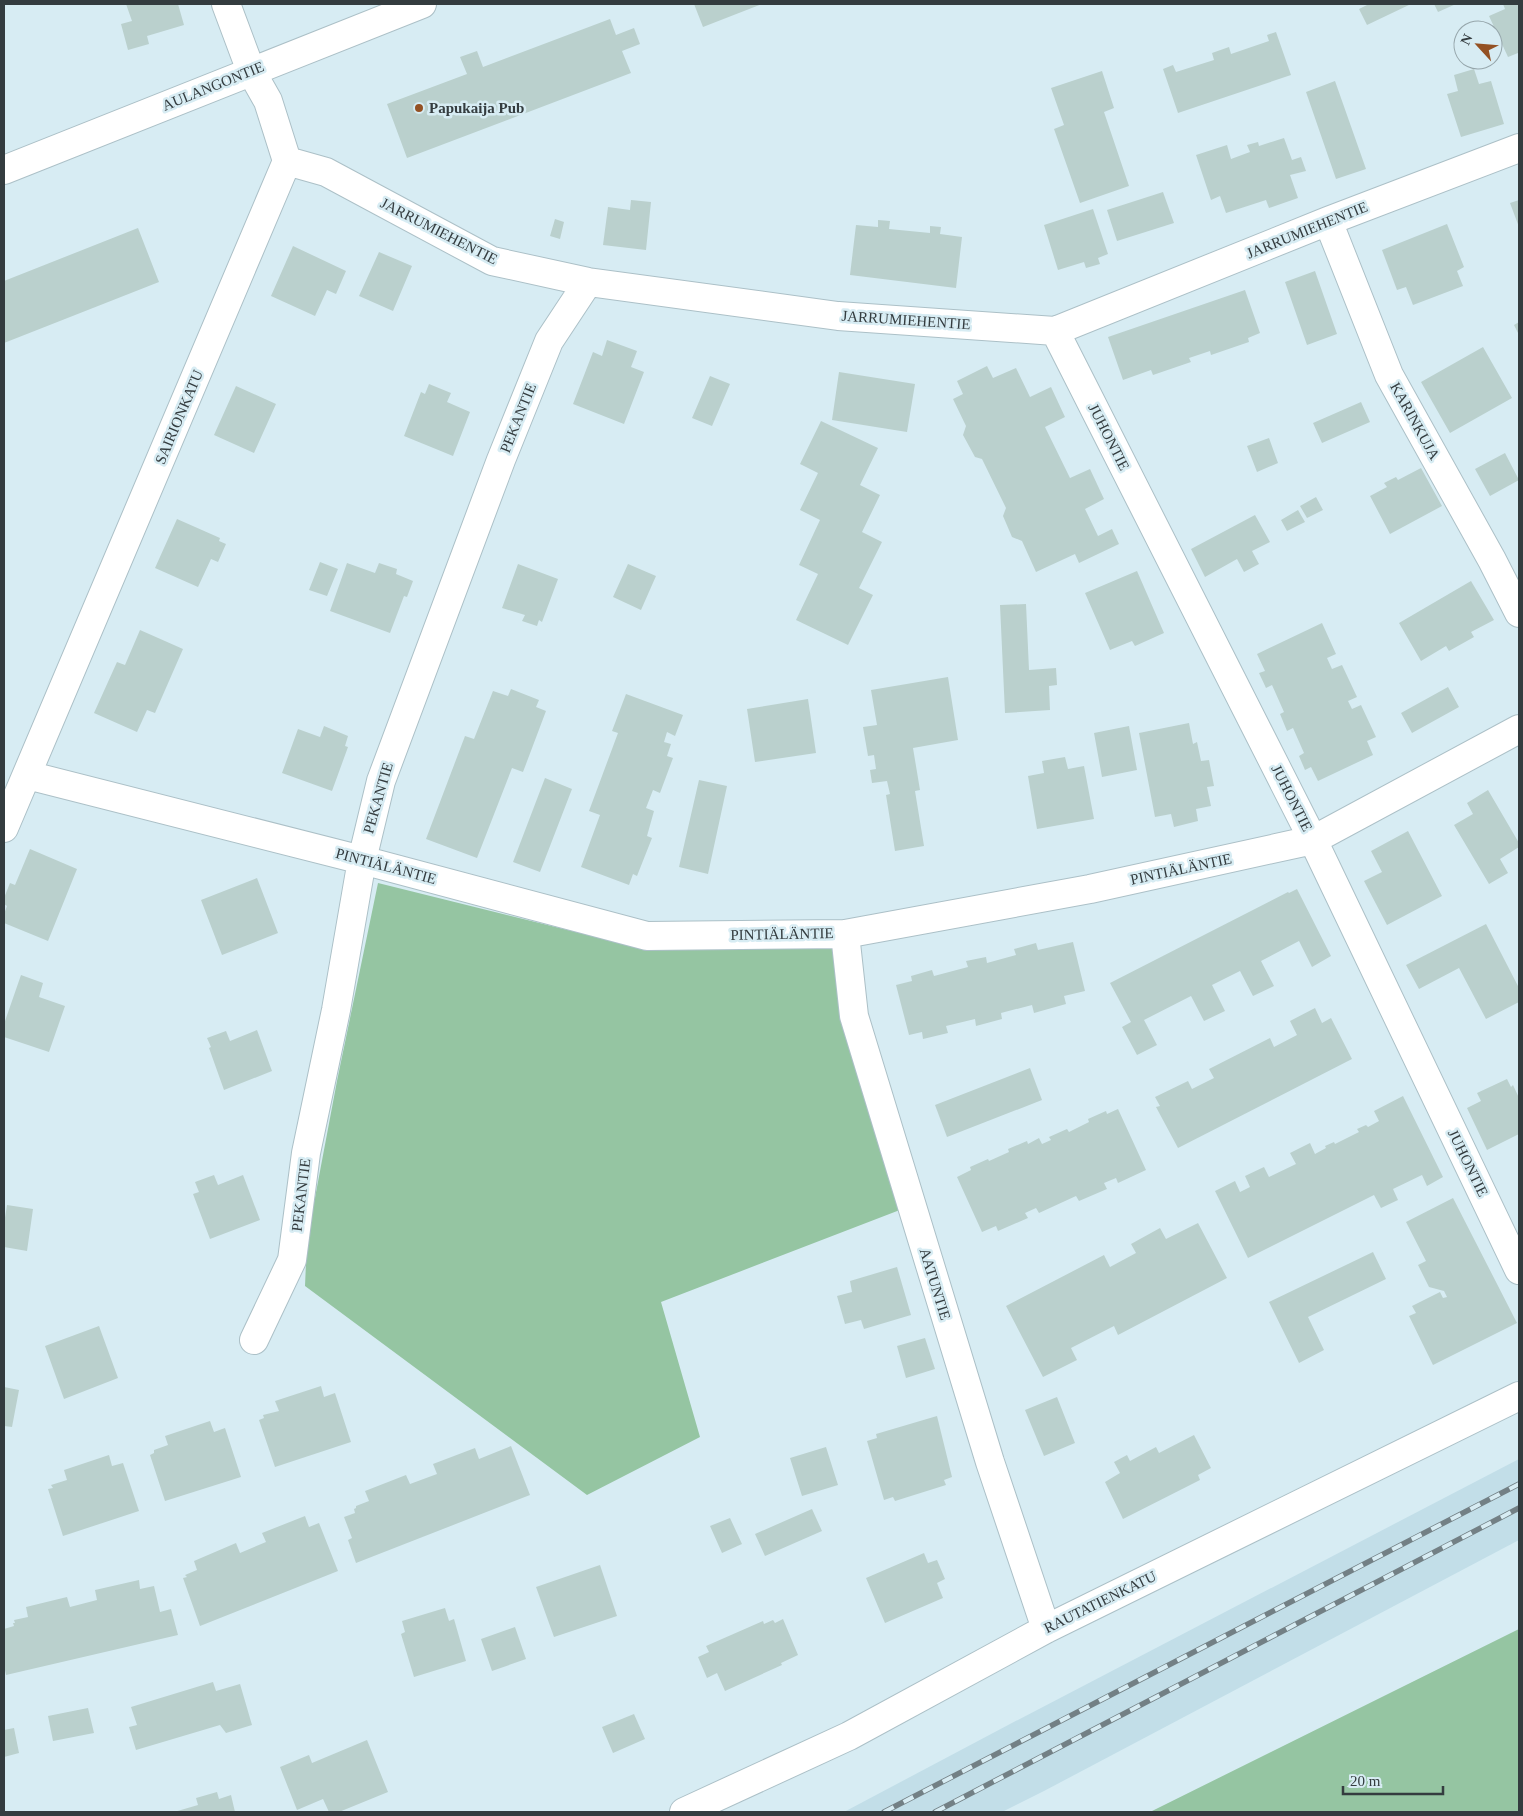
<svg xmlns="http://www.w3.org/2000/svg" width="1523" height="1816" viewBox="0 0 1523 1816" font-family="Georgia,serif">
  <style>
    .built { fill: #c2dee8 }
    .forest { fill: #95c5a2 }
    .building { fill: #bad0cd }
    .lines { fill: none; stroke-linecap: round; stroke-linejoin: round }
    .street-casing { stroke: #acc0c7; stroke-width: 30 }
    .secondary-casing { stroke: #acc0c7; stroke-width: 30 }
    .street { stroke: #fff; stroke-width: 28 }
    .secondary { stroke: #fff; stroke-width: 28 }
    .rail-casing { stroke: #738085; stroke-width: 5.5 }
    .rail { stroke: #d7ecf3; stroke-width: 4; stroke-dasharray: 11; stroke-linecap: butt }
    .poi-dot { fill: #945123; stroke: #d7ecf3; stroke-width: 2 }
    .labels { text-anchor: middle; stroke-width: 5; stroke-linejoin: round; paint-order: stroke }
    .street-label { font-size: 15px; fill: #343c3f; stroke: #d7ecf3 }
    .poi-label { font-size: 15px; font-weight: bold; fill: #343c3f; stroke: #d7ecf3; text-anchor: start }
  </style>
  <rect width="100%" height="100%" fill="#d7ecf3"/>
  <path class="built" d="M1519 1459V1540L1044 1791 1002 1812H844L1010 1724Z"/>
  <path class="forest" d="M378 883 645 949 835 947 905 1208 661 1302 700 1437 587 1495 305 1286 307 1240 337 1081Z
    M1519 1629V1812H1150Z"/>
  <path class="building" d="M126 4H178L184 25 147 36 149 44 128 50 121 24 132 21Z
    M694 4H762L703 27Z
    M1369 4H1411L1367 25 1359 9Z
    M1434 4H1456L1438 12Z
    M1503 4H1519V54L1518 53 1508 57 1489 16 1505 9Z
    M610 19 616 35 634 28 640 44 622 51 631 73 407 158 387 104 467 74 460 57 477 51 483 67Z
    M1276 32 1291 75 1178 113 1163 69 1173 65 1176 72 1214 60 1212 53 1229 47 1231 54 1269 41 1267 35Z
    M1474 69 1479 84 1491 81 1504 124 1461 137 1447 94 1458 91 1454 75Z
    M1102 71 1114 108 1104 112 1129 186 1080 203 1054 129 1064 125 1051 88Z
    M1335 81 1366 169 1336 179 1306 92Z
    M1284 138 1292 160 1301 157 1306 171 1290 175 1298 198 1269 208 1266 200 1226 213 1220 196 1211 200 1196 155 1227 145 1231 159 1250 152 1247 145 1258 142 1259 146Z
    M1163 192 1174 223 1117 241 1107 210Z
    M631 200 651 202 646 250 603 245 608 207 630 210Z
    M1519 200V227L1510 203Z
    M1093 209 1108 254 1098 258 1100 264 1086 268 1084 262 1058 270 1044 225Z
    M555 219 564 222 560 239 550 236Z
    M878 220 890 221 889 229 930 233V226L941 227 940 234 962 237 956 288 850 275 856 225 878 227Z
    M1447 224 1464 267 1457 271 1463 286 1413 305 1406 287 1397 290 1382 250Z
    M138 228 159 282 4 343V281Z
    M293 246 346 271 336 294 327 290 315 316 271 296Z
    M379 252 412 266 393 311 359 296Z
    M1315 271 1337 334 1307 345 1285 282Z
    M1245 290 1260 333 1248 338 1249 342 1211 355 1210 351 1189 358 1191 362 1153 375 1151 370 1123 380 1108 337Z
    M1519 322V335L1514 325Z
    M607 340 637 351 631 367 644 372 624 424 573 404 593 352 602 356Z
    M1483 347 1512 398 1450 433 1421 382Z
    M987 366 993 378 1016 368 1030 397 1051 387 1065 417 1045 427 1070 478 1090 469 1104 499 1085 509 1098 536 1112 529 1119 544 1079 563 1075 554 1036 572 1022 541 1012 537 1003 516 1006 508 982 459 975 457 963 435 966 426 953 399 963 394 957 381Z
    M839 372 915 384 907 432 832 420Z
    M710 376 730 384 712 426 692 418Z
    M429 384 451 393 447 402 470 412 453 456 404 436 421 392 425 394Z
    M236 386 276 404 254 453 214 435Z
    M1361 402 1370 422 1322 443 1313 423Z
    M821 421 878 448 860 485 880 495 862 532 882 542 859 588 873 595 848 645 796 620 818 574 799 565 820 520 800 510 818 473 800 464Z
    M1269 438 1278 463 1257 472 1247 446Z
    M1505 453 1519 480 1490 496 1475 469Z
    M1421 468 1442 506 1390 534 1370 496 1387 487 1384 483 1396 477 1398 480Z
    M1316 497 1323 510 1307 518 1300 506Z
    M1298 510 1305 522 1287 531 1281 520Z
    M1255 515 1270 542 1252 551 1259 564 1244 572 1237 559 1205 577 1191 549Z
    M177 519 220 538 219 541 226 544 218 562 211 559 198 587 155 568Z
    M320 562 338 569 327 596 309 590Z
    M347 563 375 573 379 563 397 569 396 574 413 581 407 597 404 596 390 633 330 611Z
    M518 564 558 579 542 622 539 620 537 626 522 621 525 615 502 608Z
    M628 564 656 576 641 610 613 597Z
    M1137 571 1164 633 1135 646 1132 641 1110 650 1085 593Z
    M1471 581 1494 620 1471 632 1474 637 1449 651 1446 646 1421 661 1399 623Z
    M1026 604 1029 670 1056 668 1057 685 1049 686 1050 710 1005 713 1000 605Z
    M1322 623 1336 654 1327 658 1332 669 1342 665 1357 697 1348 701 1352 709 1361 705 1376 737 1367 741 1373 755 1318 781 1311 767 1305 770 1299 756 1304 753 1293 728 1287 731 1280 714 1284 712 1272 685 1266 688 1259 673 1265 671 1257 654Z
    M140 630 183 649 155 713 147 710 137 732 94 713 117 662 125 665Z
    M948 677 958 740 913 748 920 790 915 791 924 846 895 851 886 795 890 794 887 781 872 783 870 770 876 769 874 755 868 756 863 727 877 725 871 690Z
    M1448 687 1459 707 1412 733 1401 713Z
    M511 689 539 700 536 707 546 711 523 772 512 768 477 858 426 839 465 736 474 739 493 691 508 696Z
    M626 694 683 715 675 736 667 732 664 742 671 744 667 756 673 758 660 793 653 790 646 808 654 811 647 836 652 838 637 876 633 874 629 885 581 867 600 815 589 811 618 733 612 731Z
    M808 699 816 753 755 762 747 709Z
    M1189 723 1193 744 1197 742 1201 761 1209 760 1214 786 1207 787 1211 806 1196 809 1198 821 1174 827 1171 814 1155 817 1139 733Z
    M324 726 348 736 345 746 348 747 332 791 282 773 298 729 320 737Z
    M1129 726 1137 770 1102 777 1094 733Z
    M1065 757 1068 769 1084 766 1094 819 1037 829 1028 776 1044 773 1042 761Z
    M545 778 572 789 540 872 513 862Z
    M699 780 727 786 708 874 679 867Z
    M1488 790 1519 843V847L1500 859 1508 873 1489 884 1454 825 1473 814 1467 803Z
    M1408 831 1442 896 1387 925 1364 881 1382 872 1371 851Z
    M30 849 77 869 48 941 4 923V914L7 906 4 904V898L10 883 15 885Z
    M257 878 278 933 222 955 201 900Z
    M1297 889 1331 956 1312 967 1299 941 1261 961 1274 986 1253 996 1240 971 1212 985 1225 1011 1204 1021 1191 996 1144 1020 1157 1045 1137 1055 1122 1027 1131 1022 1110 983 1288 892 1289 893Z
    M1486 924 1519 988V1002L1486 1019 1459 968 1419 989 1406 965Z
    M1073 942 1085 991 1064 996 1066 1004 1034 1013 1032 1005 1001 1013 1002 1019 976 1026 975 1019 946 1026 948 1033 923 1039 922 1032 909 1035 896 985 912 981 911 976 932 970 934 976 968 967 966 961 986 957 987 963 1016 955 1014 949 1036 943 1038 950Z
    M21 975 43 983 39 997 65 1006 49 1052 4 1037V1024Z
    M1315 1008 1322 1023 1331 1018 1352 1059 1178 1148 1156 1107 1160 1106 1155 1097 1188 1081 1192 1089 1214 1078 1209 1069 1270 1038 1274 1047 1297 1035 1290 1021Z
    M257 1030 272 1071 224 1090 209 1048 211 1047 207 1038 226 1031 230 1041Z
    M1030 1068 1042 1100 947 1137 935 1105Z
    M1507 1079 1511 1087 1513 1085 1519 1098V1134L1487 1150 1467 1108 1481 1101 1477 1093Z
    M1403 1096 1443 1177 1427 1186 1422 1175 1393 1189 1398 1200 1381 1208 1374 1195 1248 1258 1215 1191 1235 1181 1240 1192 1250 1187 1245 1176 1264 1167 1269 1177 1296 1164 1290 1153 1310 1143 1315 1154 1326 1148 1325 1146 1334 1142 1335 1144 1359 1132 1357 1129 1366 1125 1368 1127 1379 1121 1374 1111Z
    M1118 1109 1146 1170 1118 1183 1116 1178 1104 1183 1107 1189 1079 1201 1076 1196 1039 1213 1036 1208 1025 1213 1028 1218 998 1231 996 1226 982 1232 957 1177 971 1170 970 1167 988 1159 989 1161 1009 1152 1008 1149 1027 1141 1028 1144 1039 1138 1042 1144 1051 1140 1049 1137 1067 1129 1069 1132 1089 1122 1088 1119 1106 1111 1107 1114Z
    M214 1175 218 1185 243 1175 260 1220 210 1239 193 1194 199 1192 195 1182Z
    M1453 1198 1517 1323 1433 1365 1409 1316 1416 1313 1412 1306 1440 1292 1443 1298 1447 1297 1444 1291 1429 1287 1418 1265 1426 1261 1406 1222Z
    M7 1205 33 1209 27 1251 4 1247V1224Z
    M1198 1223 1227 1278 1118 1335 1114 1326 1071 1348 1077 1360 1043 1377 1006 1306 1104 1255 1110 1267 1136 1253 1131 1244 1160 1228 1166 1239Z
    M1373 1252 1386 1279 1308 1317 1324 1350 1299 1363 1269 1302Z
    M897 1267 911 1315 864 1329 861 1320 845 1324 837 1296 852 1292 850 1281Z
    M99 1326 118 1378 64 1399 45 1346Z
    M925 1338 935 1369 906 1378 897 1346Z
    M321 1386 324 1397 335 1393 351 1442 275 1467 259 1420 264 1418 263 1415 279 1411 275 1401Z
    M4 1387 19 1390 12 1427 4 1426Z
    M1057 1397 1075 1443 1044 1456 1025 1410Z
    M937 1416 952 1477 944 1480 946 1485 895 1501 893 1497 884 1500 867 1441 877 1438 876 1434Z
    M210 1421 214 1432 225 1428 241 1477 165 1501 150 1455 154 1453V1450L168 1445 165 1436Z
    M1194 1435 1211 1468 1198 1475 1200 1480 1123 1519 1105 1482 1120 1473 1114 1462 1127 1455 1130 1461 1156 1447 1159 1453Z
    M511 1446 530 1495 356 1563 348 1540 352 1538 344 1517 355 1513 354 1509 356 1508V1506L369 1501 365 1491 406 1475 410 1484 437 1474 433 1464 475 1448 479 1459Z
    M826 1447 838 1485 802 1496 790 1458Z
    M109 1455 112 1466 123 1463 139 1511 63 1536 48 1489 53 1488 51 1485 67 1480 64 1470Z
    M812 1509 822 1531 765 1556 755 1534Z
    M305 1516 309 1527 319 1523 338 1571 200 1626 183 1578 187 1577 185 1575 197 1570 194 1561 236 1543 240 1553 266 1542 262 1533Z
    M730 1518 742 1544 722 1553 710 1526Z
    M924 1553 928 1563 937 1560 945 1579 937 1583 943 1598 885 1623 866 1578Z
    M600 1565 617 1616 554 1637 536 1587Z
    M139 1580 140 1589 154 1586 160 1612 171 1609 178 1635 6 1675 4 1665V1629L14 1626 13 1623H15L14 1620 28 1617 26 1607 67 1597 70 1607 97 1600 95 1590Z
    M445 1608 449 1621 454 1619 466 1661 414 1677 401 1634 405 1632 402 1621Z
    M783 1619 798 1655 781 1663 782 1665 725 1691 717 1673 707 1678 698 1657 709 1652 706 1646 763 1621 764 1624 773 1620 775 1623Z
    M515 1627 526 1659 492 1671 481 1639Z
    M213 1682 216 1691 240 1684 252 1725 226 1733 220 1725 136 1750 129 1727 137 1725 131 1707Z
    M88 1708 94 1733 53 1741 48 1716Z
    M634 1714 645 1739 613 1753 602 1727Z
    M14 1728 19 1753 4 1757V1730Z
    M367 1740 388 1792 339 1812H329L323 1799 297 1810 280 1767 309 1755 312 1763Z
    M217 1792 219 1799 231 1795 235 1812H174L198 1805 196 1798Z"/>
  <g class="lines">
    <defs>
      <path id="street" d="M287 161 326 172 492 261 588 282 838 316 1055 331 1328 221 1519 148
        M1328 221 1389 375 1492 560 1519 613
        M1055 331 1313 840 1519 1270
        M27 775 362 860 647 936 845 934 1090 889 1313 840 1519 729
        M4 828 287 161 268 101 251 71 226 4
        M845 934 854 1016 990 1462 1046 1629
        M254 1340 292 1260 306 1153 336 1010 362 860 381 781 501 460 549 341 588 282
        M684 1812 849 1736 1046 1629 1519 1396"/>
      <path id="secondary" d="M4 170 422 4"/>
    </defs>
    <use href="#street" class="street-casing"/>
    <use href="#secondary" class="secondary-casing"/>
    <use href="#street" class="street"/>
    <use href="#secondary" class="secondary"/>
    <defs>
      <path id="rail" d="M884 1812 1519 1484
        M935 1812 1519 1508"/>
    </defs>
    <use href="#rail" class="rail-casing"/>
    <use href="#rail" class="rail"/>
  </g>
  <circle class="poi-dot" cx="419" cy="108" r="5"/>
  <g class="labels">
    <g class="street-label">
      <text transform="translate(213 86) rotate(-22)" y="5">AULANGONTIE</text>
      <text transform="translate(1307 230) rotate(-22)" y="5">JARRUMIEHENTIE</text>
      <text transform="translate(439 231) rotate(27)" y="5">JARRUMIEHENTIE</text>
      <text transform="translate(906 320) rotate(4)" y="5">JARRUMIEHENTIE</text>
      <text transform="translate(179 417) rotate(-67)" y="5">SAIRIONKATU</text>
      <text transform="translate(518 418) rotate(-68)" y="5">PEKANTIE</text>
      <text transform="translate(1415 421) rotate(61)" y="5">KARINKUJA</text>
      <text transform="translate(1109 437) rotate(63)" y="5">JUHONTIE</text>
      <text transform="translate(378 798) rotate(-74)" y="5">PEKANTIE</text>
      <text transform="translate(1292 798) rotate(63)" y="5">JUHONTIE</text>
      <text transform="translate(386 866) rotate(15)" y="5">PINTIÄLÄNTIE</text>
      <text transform="translate(1181 869) rotate(-12)" y="5">PINTIÄLÄNTIE</text>
      <text transform="translate(782 934) rotate(-1)" y="5">PINTIÄLÄNTIE</text>
      <text transform="translate(1468 1163) rotate(64)" y="5">JUHONTIE</text>
      <text transform="translate(301 1195) rotate(-83)" y="5">PEKANTIE</text>
      <text transform="translate(935 1284) rotate(73)" y="5">AATUNTIE</text>
      <text transform="translate(1100 1602) rotate(-26)" y="5">RAUTATIENKATU</text>
    </g>
    <g class="poi-label">
      <text x="429" y="113">Papukaija Pub</text>
    </g>
  </g>
  <rect width="1523" height="1816" fill="none" stroke="#343c3f" stroke-width="10"/>
  <g transform="translate(1478 45) rotate(296)"><circle r="24" fill="#d7ecf3" stroke="#96a6ab"/>
  <path d="M0-4L9 19L0 12L-9 19Z" fill="#945123"/>
  <text y="-8" font-size="14" font-weight="bold" text-anchor="middle" fill="#343c3f">N</text>
  </g>
  <path d="M1343 1786v8h100v-8" fill="none" stroke="#343c3f" stroke-width="2.5"/>
  <text x="1350" y="1786" font-size="15" fill="#343c3f" stroke="#d7ecf3" stroke-width="4" paint-order="stroke">20 m</text>
</svg>
